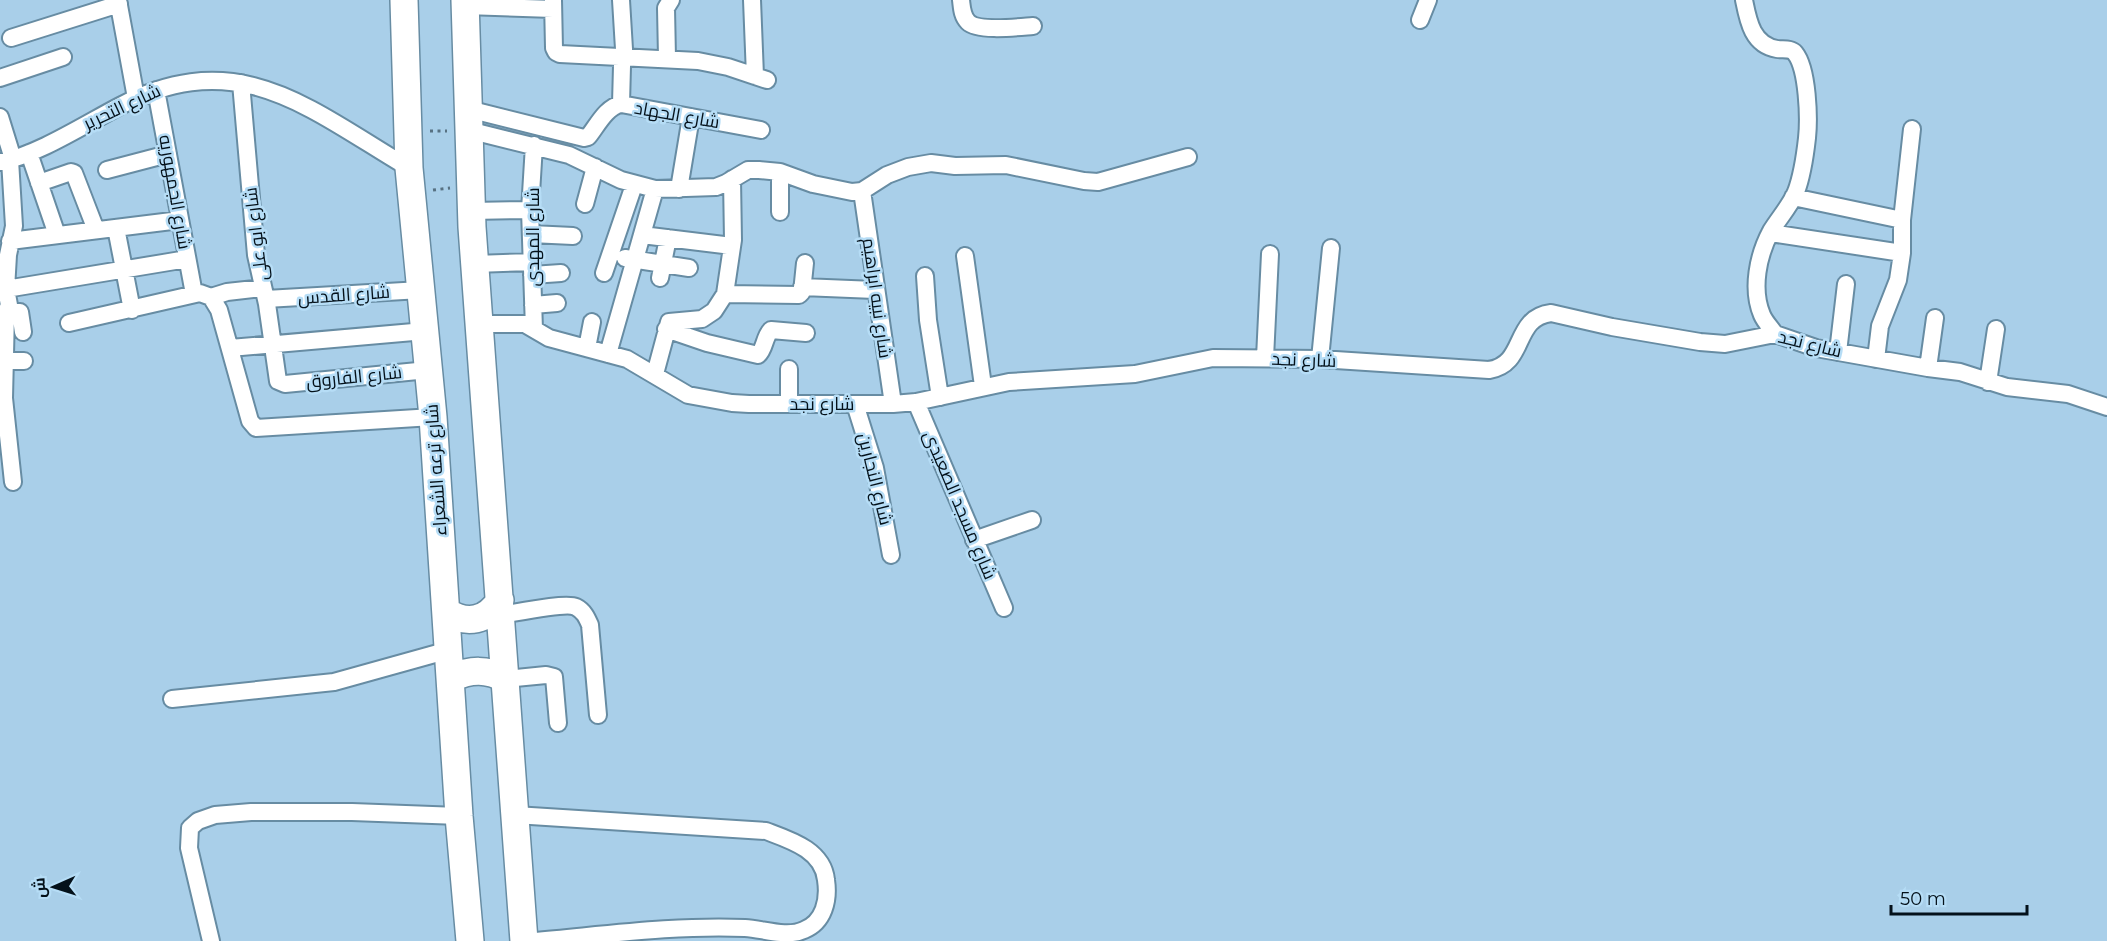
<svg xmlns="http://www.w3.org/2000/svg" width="2107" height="941" viewBox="0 0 2107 941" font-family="Montserrat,Cairo,sans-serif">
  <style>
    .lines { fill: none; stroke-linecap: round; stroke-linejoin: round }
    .minor-casing { stroke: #678ca3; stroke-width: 20 }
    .trunk-casing { stroke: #678ca3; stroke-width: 30 }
    .path { stroke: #577182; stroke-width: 3; stroke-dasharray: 3 4.5; stroke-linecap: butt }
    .minor { stroke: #fff; stroke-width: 16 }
    .trunk { stroke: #fff; stroke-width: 27 }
    .labels { text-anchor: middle; stroke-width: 5; stroke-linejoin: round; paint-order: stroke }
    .street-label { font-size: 18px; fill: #04111a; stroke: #b6ddf6 }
  </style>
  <rect width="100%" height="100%" fill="#a9cfe9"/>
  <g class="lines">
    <defs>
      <path id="minor" d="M118 0 136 98
        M553 0 554 48 556 52 560 54 698 61 728 67 767 80
        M752 0 755 76
        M961 0C962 8 962 16 968 22 978 32 1019 27 1033 26
        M1744 0C1748 20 1752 45 1777 49 1783 50 1791 48 1795 53 1808 69 1809 119 1807 138 1805 156 1802 176 1796 192 1790 206 1779 218 1771 231 1758 255 1751 289 1762 315 1765 322 1771 328 1775 334
        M465 6 553 9
        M1420 20 1428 0
        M11 38 119 4
        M667 58 666 8 671 0
        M0 78 63 57
        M241 83 256 255 267 304 278 381 285 384 428 370
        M156 90 194 294
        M621 104 622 66 624 49 621 0
        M468 109 584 138 588 137C597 126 606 107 621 104L761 130
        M0 117 13 159
        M468 130 569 155 621 180 655 189 716 187 726 183 748 170H759L780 172 813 184 852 192 862 191 887 175 908 167 931 163 955 166 1006 165 1084 181 1098 182 1188 157
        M29 153 57 235
        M10 160 14 226 8 255 6 289 9 305 6 312 4 398 13 482
        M0 162C36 156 87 123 120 106 239 44 309 109 409 168
        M107 170 168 154
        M780 172V212
        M39 183 71 172 74 173 96 230
        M679 189 691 117
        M862 191 893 404
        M1793 197 1902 220
        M585 204 595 167
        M471 211 530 210
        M116 228 132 310
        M1770 233 1902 253
        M531 234 573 236
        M642 235 732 246
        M10 241 180 220
        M965 256 983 386
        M625 258 689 268
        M475 264 532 262
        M604 273 634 185
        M532 275 561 273
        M925 276 928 320 940 397
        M660 278 668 238
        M802 287 875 290
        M6 289 187 259
        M725 294 799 295 802 292 805 263
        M211 297 227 292 263 288
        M266 299 421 290
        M533 305 557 303
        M6 312H20L23 332
        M69 323 200 293 211 297 219 310 250 421 256 428 433 417
        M480 324H525L549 338 627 359 688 395 732 403 749 404H893L916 402 1009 382 1135 374 1213 358 1320 359 1489 370C1527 364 1512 318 1551 313L1612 327 1700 342 1725 344 1775 334 1816 348 1928 368 1960 372 2007 387 2068 394 2107 407
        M534 329 530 210 534 145
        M666 329 707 343 758 355C765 349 764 337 771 330L806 333
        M230 348 425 331
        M587 348 592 322
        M1838 352 1846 284
        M608 354 655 189
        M1265 358 1270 254
        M1320 359 1331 248
        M1876 359 1880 326 1898 280 1902 253V220L1912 129
        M5 361H24
        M1928 368 1935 318
        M655 374 669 322 702 319 714 311 725 294 733 240 732 179
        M1988 382 1996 329
        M916 402 1004 608
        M789 404V369
        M855 404 875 468 891 555
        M974 540 1032 520
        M501 615C515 613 566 602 576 607 584 611 587 618 590 625L598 715
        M506 679 546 675 554 677 558 723
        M172 699 334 682 449 650
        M515 815 766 831C790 840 823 850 826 880 829 900 824 922 804 930 787 938 763 929 745 928 675 925 604 935 534 941
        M211 941 189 848 190 828 198 821 215 815 251 812H352L459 816"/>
      <path id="trunk" d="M404 0 409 168 433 417 459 816 470 941
        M465 0 472 227 524 941
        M447 612C467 625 487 621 500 600
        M452 678C471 669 487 669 506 679"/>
    </defs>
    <use href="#minor" class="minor-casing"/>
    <use href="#trunk" class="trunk-casing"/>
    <path class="path" d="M430 131H447
      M433 190 450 188"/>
    <use href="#minor" class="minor"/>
    <use href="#trunk" class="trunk"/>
  </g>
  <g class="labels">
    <g class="street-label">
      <text transform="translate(122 107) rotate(-25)" y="6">شارع التحرير</text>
      <text transform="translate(677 115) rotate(10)" y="6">شارع الجهاد</text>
      <text transform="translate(175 192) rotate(80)" y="6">شارع الجمهوريه</text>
      <text transform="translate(256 234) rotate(-97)" y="6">شارع ابو على</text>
      <text transform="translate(533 237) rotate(-90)" y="6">شارع المهدى</text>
      <text transform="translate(344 295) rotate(-4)" y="6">شارع القدس</text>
      <text transform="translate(877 298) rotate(82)" y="6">شارع نبيه ابراهيم</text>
      <text transform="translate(1810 344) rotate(14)" y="6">شارع نجد</text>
      <text transform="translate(1304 360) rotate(2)" y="6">شارع نجد</text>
      <text transform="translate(354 377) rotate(-6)" y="6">شارع الفاروق</text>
      <text x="822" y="410">شارع نجد</text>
      <text transform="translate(436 470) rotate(-94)" y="6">شارع ترعه الشعراء</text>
      <text transform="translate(875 479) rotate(76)" y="6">شارع النجارين</text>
      <text transform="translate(960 505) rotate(67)" y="6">شارع مسجد الصعيدى</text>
    </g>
  </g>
  <g transform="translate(54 887) rotate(267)" stroke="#b6ddf6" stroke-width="4.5" paint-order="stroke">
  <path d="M0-4.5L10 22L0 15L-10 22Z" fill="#04111a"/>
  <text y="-9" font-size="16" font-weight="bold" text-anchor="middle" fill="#04111a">ش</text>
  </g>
  <path d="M1891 905v9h136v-9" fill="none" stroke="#04111a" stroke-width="3"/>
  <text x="1900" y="905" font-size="18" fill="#04111a" stroke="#b6ddf6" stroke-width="4.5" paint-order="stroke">50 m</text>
</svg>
